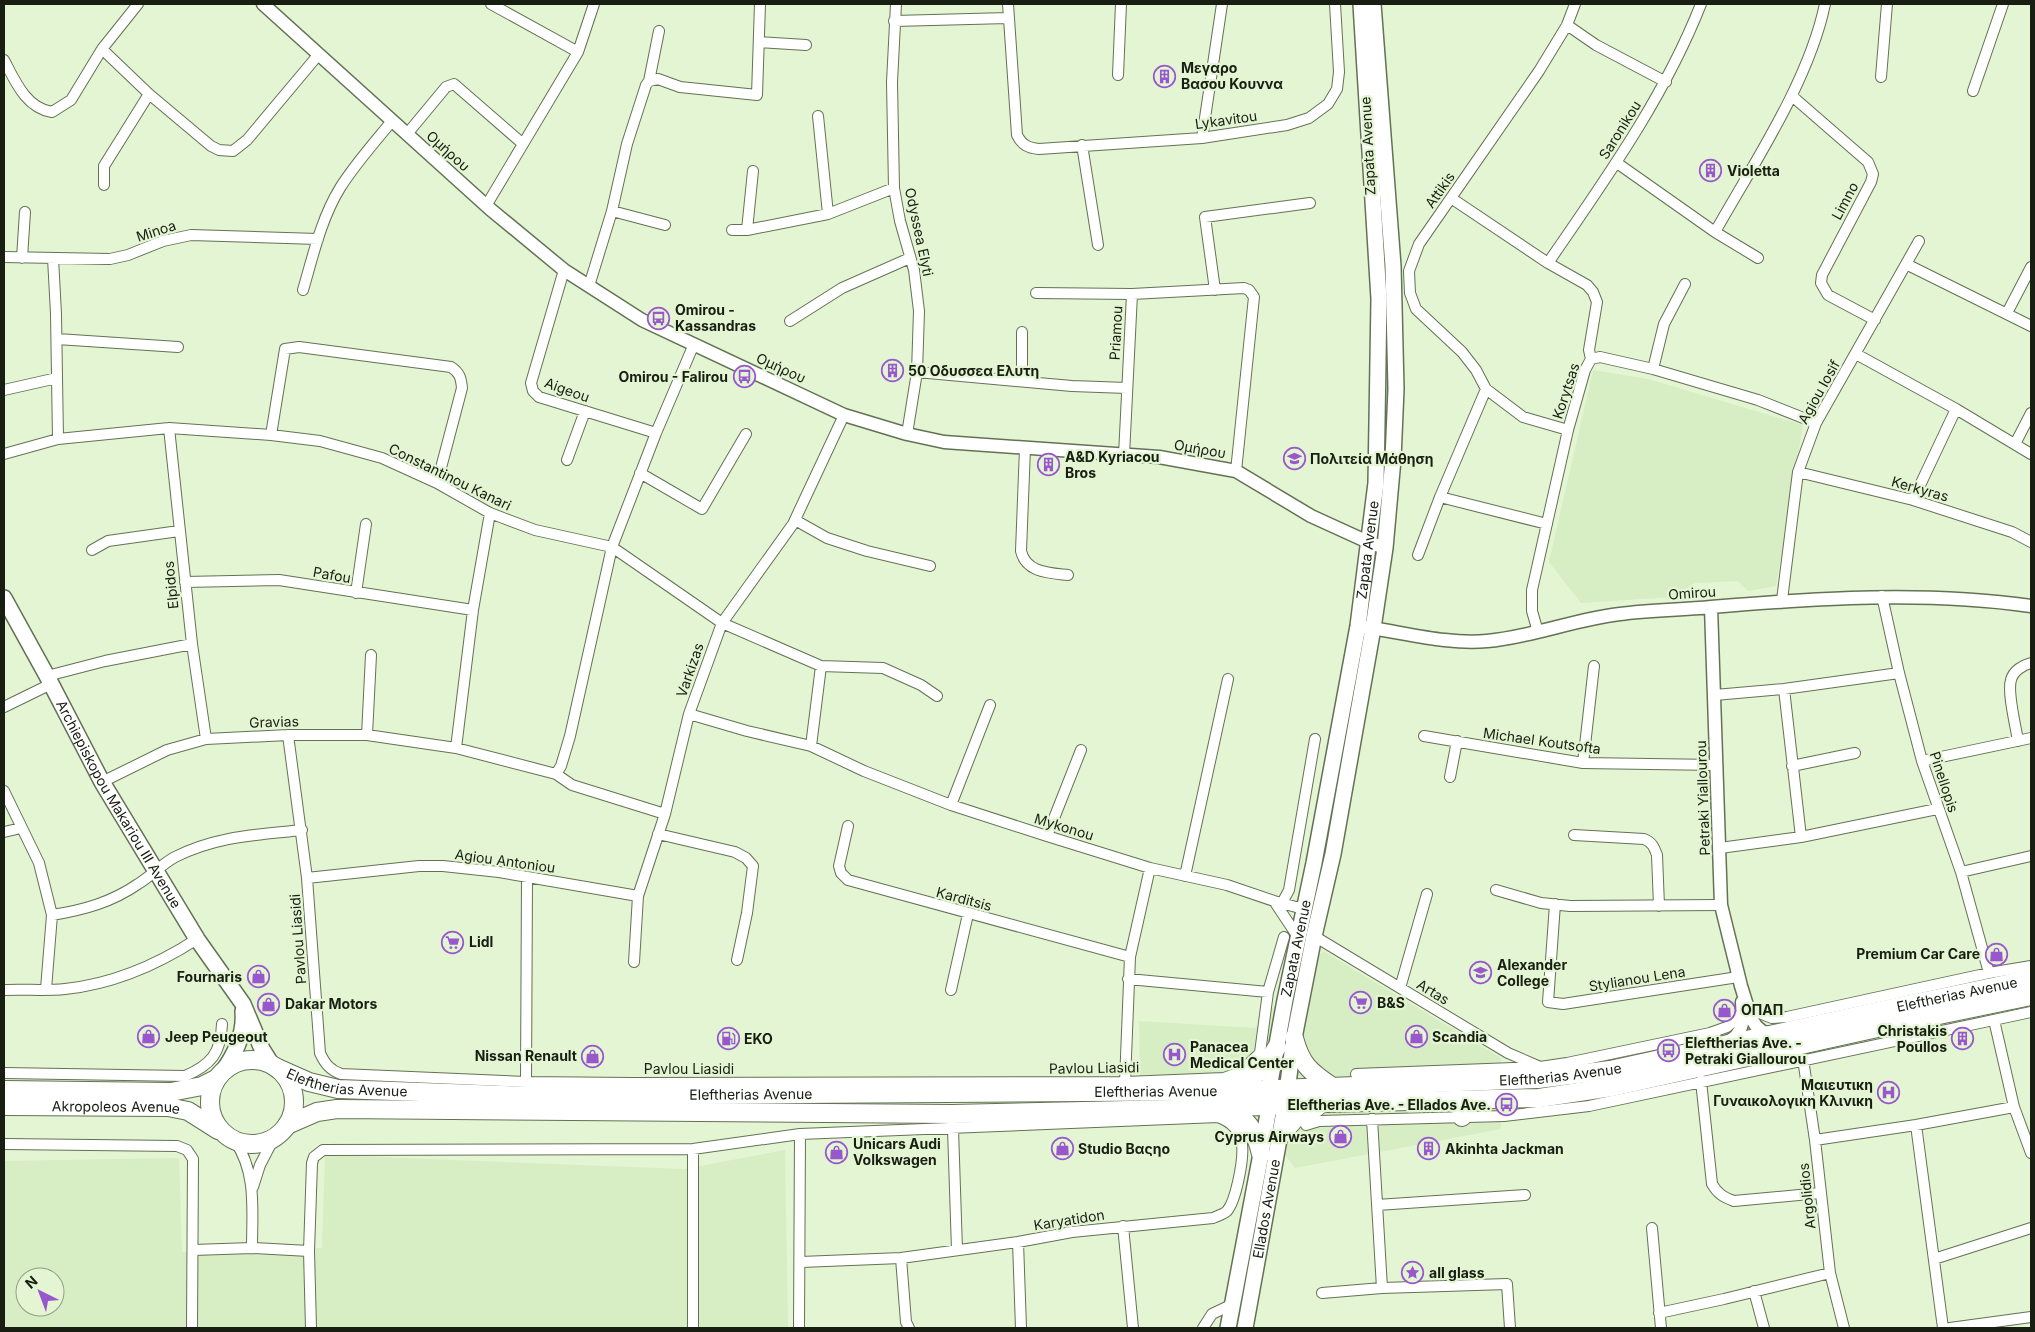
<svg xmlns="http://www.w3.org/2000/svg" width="2035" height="1332" viewBox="0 0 2035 1332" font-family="Inter,sans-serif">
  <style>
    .built { fill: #d7edc4; fill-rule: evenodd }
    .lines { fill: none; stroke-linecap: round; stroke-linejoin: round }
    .minor-casing { stroke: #637254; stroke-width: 12 }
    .tertiary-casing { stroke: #637254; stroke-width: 15 }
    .secondary-casing { stroke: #637254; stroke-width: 18 }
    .trunk-casing { stroke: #637254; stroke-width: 20 }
    .minor { stroke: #fff; stroke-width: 10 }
    .tertiary { stroke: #fff; stroke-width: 12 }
    .secondary { stroke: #fff; stroke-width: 15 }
    .trunk { stroke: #fff; stroke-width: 18 }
    .labels { text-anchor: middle; stroke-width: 4.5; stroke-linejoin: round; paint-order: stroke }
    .poi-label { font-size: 14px; font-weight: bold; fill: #181e12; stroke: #e3f5d3; text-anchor: start }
    .street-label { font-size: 14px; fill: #181e12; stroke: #e3f5d3 }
  </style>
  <rect width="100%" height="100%" fill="#e3f5d3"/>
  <path class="built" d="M1593 370 1648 379 1803 425 1776 586 1748 591 1738 581 1695 583 1672 597 1581 603 1549 562Z
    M1323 951 1501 1058V1129L1295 1168 1256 1117 1141 1125 1139 1021 1255 1028Z
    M785 1150 788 1328H4V1161L179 1158 182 1252 322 1248 325 1155 684 1169ZM25 1277H55V1307H25Z"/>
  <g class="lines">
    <defs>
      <path id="minor" d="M491 4 578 52
        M896 4 892 82 894 188 900 221 914 270 919 311 917 372 907 434
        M1008 4 1017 135C1022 145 1028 148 1039 149L1202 138 1287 125 1309 118 1328 104 1337 89 1339 72 1335 4
        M894 21 1008 18
        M1567 25 1596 45 1666 82
        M759 42 806 45
        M102 49 149 94 211 146 219 150 233 151 247 140 319 54
        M4 60C15 81 26 108 52 112L71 100 102 49 138 4
        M1118 75 1121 4
        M1881 77 1887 4
        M649 81 658 79 680 87 757 95 760 4
        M1973 91 2003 4
        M1792 96 1868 162 1873 174 1871 182 1822 275 1821 283 1828 295 1875 320
        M818 116 828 214
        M407 134 446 87 454 84 523 144
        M1202 138 1222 4
        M1082 145 1098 245
        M1617 163 1715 232 1758 258
        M104 185V166L149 94
        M1451 198 1548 263 1587 285 1593 292 1597 302 1589 350 1591 359
        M486 206 578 52 594 4
        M612 211 665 225
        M732 230H747L828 214 894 188
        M747 230 753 171
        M1715 232C1754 163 1809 81 1825 4
        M4 257 110 259 128 255 163 241 191 235 318 239
        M22 258 25 212
        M53 258 56 314 58 439
        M1548 263C1605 180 1664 98 1701 4
        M1906 264 2031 326
        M564 270 531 383 533 391 539 397 656 433
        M589 286 612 211 627 144 646 85 649 81 659 31
        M303 290C313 256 321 219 340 188 355 164 374 143 392 121
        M1215 290 1205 217 1310 203
        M1036 293 1132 294
        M2007 313 2031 267
        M790 321 842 288 910 258
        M1022 332V381
        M57 339 178 347
        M1856 354 1956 409 2031 454
        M1653 369 1664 324 1685 284
        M917 372 1072 386 1127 388
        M4 390 57 378
        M169 428 192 644 206 739
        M1568 430 1523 417 1486 389 1476 370 1462 352 1416 309 1410 293 1409 271 1419 244 1539 71 1567 25 1575 4
        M271 435 285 349 299 347 451 367C460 373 461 378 462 388L437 483
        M2015 444 2031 413
        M1025 448 1021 551C1026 573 1050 573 1068 575
        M4 454 58 439 169 428 271 435 320 441 382 458 437 483 490 513 535 530 612 547 722 623 821 666 883 668 921 685 937 696
        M1124 455 1132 294 1244 288 1249 290 1254 297 1236 471
        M567 460 585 411
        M1798 472 1913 500 2012 532 2031 542
        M640 473 702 509 746 434
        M1440 497 1547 524
        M1913 500 1956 409
        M795 520 827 538 867 551 930 566
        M92 550 108 541 179 531
        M1418 555 1440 497 1486 389
        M185 582 279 580 473 610
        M356 593 366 524
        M1882 596 1899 673 1922 761 1961 872 1989 973
        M1782 600 1798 472 1816 423 1919 241
        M1538 632 1532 611V590L1568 430 1585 370 1591 359 1600 357 1653 369 1758 400 1816 423
        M47 676 105 661 192 644
        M1784 689 1801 837
        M1715 695 1784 689 1899 673
        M4 707 51 684
        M689 714 747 731 811 746 864 771 951 805 1047 836 1150 868 1227 885 1274 901 1296 907H1304
        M288 735 307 878 320 1053C325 1064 330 1070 341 1074L526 1082 632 1083 1125 1082 1224 1078 1240 1072 1260 1053 1268 992 1284 937
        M367 735 371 655
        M1424 736 1583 763 1717 765
        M2018 741C2016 727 2007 692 2011 680 2013 671 2023 665 2031 663
        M811 746 821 666
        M456 748 473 610 490 513
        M1922 761 2031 738
        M1583 763 1594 666
        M1792 766 1855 753
        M556 774 561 766 570 736 612 547 656 433 694 344
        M1450 777 1457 741
        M102 782 167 750 206 739 288 735H367L456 748 556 774 572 785 665 814
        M4 791 39 863 52 915 46 989
        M951 805 990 705
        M848 826 839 866 841 873 848 880 1130 957
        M4 832 21 828
        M658 834 735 852 746 858 753 866 747 913 737 960
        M1574 835 1644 839C1652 842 1654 847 1657 855L1659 906
        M1047 836 1081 750
        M1720 848 1801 837 1937 809
        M1961 872 2031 856
        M1185 876 1228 679
        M307 878 419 866H443L499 872 638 896
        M1496 890 1541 903 1570 906 1721 905
        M1274 901 1298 937
        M1282 903 1289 890 1315 739
        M1555 904 1548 1002 1563 1004 1738 977
        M52 915C84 910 112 902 138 884 151 876 162 864 175 857 217 836 256 835 302 830
        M1314 936 1508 1053 1538 1066
        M634 962 638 896 665 814 689 714 722 623 793 524 844 415
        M1128 979 1268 992
        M1400 988 1427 894
        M4 990C24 989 45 991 65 989 113 984 157 965 197 939
        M951 990 968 914
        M1994 1020 2014 1107 2031 1153
        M1803 1059 1815 1140 1830 1273 1844 1328
        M4 1073 185 1076C211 1065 221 1053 222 1024
        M1356 1074 1540 1067 1567 1063 1710 1033 1727 1027 1743 1013 1754 1011 1772 1018 1787 1017 1989 973 2031 966
        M1701 1081 1712 1184C1718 1194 1723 1197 1734 1201L1820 1193
        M526 1082 527 878
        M1125 1082 1130 957 1150 868
        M1372 1119 1382 1288
        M1306 1125 1319 1121 1504 1116 1589 1106 2031 1012
        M1916 1125 1943 1328
        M953 1129 957 1250
        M1815 1140 1916 1125 2014 1107
        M235 1141C257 1173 252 1211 252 1248
        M4 1144 177 1146 187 1150 193 1159 192 1328
        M693 1149V1328
        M253 1187 260 1165 274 1138
        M1377 1205 1525 1195
        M1123 1226 1133 1328
        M1652 1228 1661 1328
        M1018 1242 1021 1328
        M193 1250 252 1248 309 1251
        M901 1258 906 1322 909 1328
        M1934 1259 2031 1228
        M1754 1291 1764 1328
        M1322 1293 1382 1288 1507 1284 1510 1328
        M1659 1313 1724 1299 1830 1273
        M311 1328 309 1251 312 1163 314 1157 323 1150 693 1149 800 1134 1218 1117C1249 1128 1244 1155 1238 1182 1236 1191 1233 1204 1227 1211 1224 1214 1217 1216 1213 1218L1072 1232 1018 1242 901 1258 801 1262
        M799 1328 800 1134
        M1203 1328 1212 1314 1233 1304
        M1950 1328 2031 1317"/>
      <path id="tertiary" d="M263 4 490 209 564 270 642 320 844 415 907 434 944 442 1159 457 1236 471 1311 516 1368 542 1385 548
        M1711 607 1721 905 1741 986 1751 1018 1756 1026 1763 1032 1774 1034
        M1364 627C1403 632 1448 645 1487 641 1533 637 1575 619 1620 614 1650 610 1681 610 1711 607 1818 598 1925 591 2031 606
        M1727 1042C1745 1034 1743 1019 1742 1002"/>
      <g id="secondary">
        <path id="s1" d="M4 598 47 676 102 782 197 939 243 1004 262 1049 272 1065"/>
        <path d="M223 1071C236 1053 245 1034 243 1011"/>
        <path id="s2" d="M1228 1328 1261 1154 1269 1107V1088L1285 1000 1314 863 1358 626 1376 483 1379 299 1361 4"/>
        <path id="s3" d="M1245 1328 1285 1106 1294 1038 1314 936 1333 854 1373 628 1385 548 1393 459 1396 389 1393 266 1373 4"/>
      </g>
      <g id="trunk">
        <path d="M1294 1038C1301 1064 1309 1071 1331 1086"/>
        <circle cx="252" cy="1102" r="42"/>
        <path id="s4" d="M275 1067 309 1082 338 1089 530 1096 1222 1091 1538 1079 1610 1070 1897 1007 2031 979"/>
        <path d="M1234 1086C1255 1079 1266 1066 1277 1047"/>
        <path d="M4 1090 171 1092 202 1086 216 1079"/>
        <path d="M1461 1101 1462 1117"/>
        <path id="s5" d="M4 1106 168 1107 188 1111 218 1130"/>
        <path d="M1224 1109C1247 1115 1256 1132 1261 1154"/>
        <path d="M287 1125 317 1112 337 1109 952 1114 1220 1108 1327 1103 1539 1098 1612 1087 1900 1023 2031 996"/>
        <path d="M1280 1136 1295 1119 1317 1107"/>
      </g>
    </defs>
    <use href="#minor" class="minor-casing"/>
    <use href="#tertiary" class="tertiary-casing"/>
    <use href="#secondary" class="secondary-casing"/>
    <use href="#trunk" class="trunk-casing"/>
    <use href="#minor" class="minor"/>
    <use href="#tertiary" class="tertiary"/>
    <use href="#secondary" class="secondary"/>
    <use href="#trunk" class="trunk"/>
  </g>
  <defs>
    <symbol id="building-ring" viewBox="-11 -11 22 22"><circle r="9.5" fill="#e3f5d3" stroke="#9957cd" stroke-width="1.5"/><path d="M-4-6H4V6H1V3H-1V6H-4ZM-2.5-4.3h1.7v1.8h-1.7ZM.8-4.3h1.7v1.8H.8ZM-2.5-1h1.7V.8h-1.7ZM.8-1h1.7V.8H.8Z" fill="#9957cd"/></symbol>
    <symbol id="bus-ring" viewBox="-11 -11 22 22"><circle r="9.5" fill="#e3f5d3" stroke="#9957cd" stroke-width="1.5"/><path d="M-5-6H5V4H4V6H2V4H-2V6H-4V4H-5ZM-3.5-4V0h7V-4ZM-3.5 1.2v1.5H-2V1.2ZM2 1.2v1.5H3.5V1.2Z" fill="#9957cd"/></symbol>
    <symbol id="school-ring" viewBox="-11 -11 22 22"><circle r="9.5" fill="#e3f5d3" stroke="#9957cd" stroke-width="1.5"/><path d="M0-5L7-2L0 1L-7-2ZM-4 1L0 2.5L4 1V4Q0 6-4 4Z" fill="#9957cd"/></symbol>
    <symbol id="supermarket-ring" viewBox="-11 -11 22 22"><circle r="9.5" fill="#e3f5d3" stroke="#9957cd" stroke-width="1.5"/><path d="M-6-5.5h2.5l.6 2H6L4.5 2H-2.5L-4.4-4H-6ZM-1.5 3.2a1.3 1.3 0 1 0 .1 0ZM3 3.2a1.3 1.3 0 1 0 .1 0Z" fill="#9957cd"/></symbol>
    <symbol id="shop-ring" viewBox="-11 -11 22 22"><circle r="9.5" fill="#e3f5d3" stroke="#9957cd" stroke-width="1.5"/><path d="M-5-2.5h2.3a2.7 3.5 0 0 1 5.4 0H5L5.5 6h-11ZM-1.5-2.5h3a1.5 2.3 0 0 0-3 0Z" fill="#9957cd"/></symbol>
    <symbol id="university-ring" viewBox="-11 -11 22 22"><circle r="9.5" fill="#e3f5d3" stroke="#9957cd" stroke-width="1.5"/><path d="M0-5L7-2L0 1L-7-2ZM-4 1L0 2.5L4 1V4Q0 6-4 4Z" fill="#9957cd"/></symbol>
    <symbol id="fuel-ring" viewBox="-11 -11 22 22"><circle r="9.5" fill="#e3f5d3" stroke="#9957cd" stroke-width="1.5"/><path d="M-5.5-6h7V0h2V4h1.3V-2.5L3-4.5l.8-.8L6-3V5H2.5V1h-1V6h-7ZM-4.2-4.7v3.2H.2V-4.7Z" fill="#9957cd"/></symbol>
    <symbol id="hospital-ring" viewBox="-11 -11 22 22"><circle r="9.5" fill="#e3f5d3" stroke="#9957cd" stroke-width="1.5"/><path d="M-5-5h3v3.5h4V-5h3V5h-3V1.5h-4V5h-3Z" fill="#9957cd"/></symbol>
    <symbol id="sight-ring" viewBox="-11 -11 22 22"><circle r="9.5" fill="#e3f5d3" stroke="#9957cd" stroke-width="1.5"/><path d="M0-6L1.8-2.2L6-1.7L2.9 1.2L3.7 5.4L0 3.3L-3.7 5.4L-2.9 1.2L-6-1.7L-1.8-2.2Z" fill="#9957cd"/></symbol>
  </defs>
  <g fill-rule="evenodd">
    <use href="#building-ring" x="1152" y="64" width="25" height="25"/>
    <use href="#building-ring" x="1698" y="158" width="25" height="25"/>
    <use href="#bus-ring" x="646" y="306" width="25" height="25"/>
    <use href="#building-ring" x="880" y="358" width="25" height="25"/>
    <use href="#bus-ring" x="732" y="364" width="25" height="25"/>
    <use href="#school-ring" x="1282" y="446" width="25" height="25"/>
    <use href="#building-ring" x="1036" y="452" width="25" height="25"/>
    <use href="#supermarket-ring" x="440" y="930" width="25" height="25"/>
    <use href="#shop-ring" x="1984" y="942" width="25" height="25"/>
    <use href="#university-ring" x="1468" y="960" width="25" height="25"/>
    <use href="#shop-ring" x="246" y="964" width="25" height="25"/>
    <use href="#supermarket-ring" x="1348" y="990" width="25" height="25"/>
    <use href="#shop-ring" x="256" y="992" width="25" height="25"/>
    <use href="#shop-ring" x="1712" y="998" width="25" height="25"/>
    <use href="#shop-ring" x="136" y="1024" width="25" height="25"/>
    <use href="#shop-ring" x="1404" y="1024" width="25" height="25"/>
    <use href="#fuel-ring" x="716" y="1026" width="25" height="25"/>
    <use href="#building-ring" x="1950" y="1026" width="25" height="25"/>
    <use href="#bus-ring" x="1656" y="1038" width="25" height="25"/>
    <use href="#hospital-ring" x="1162" y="1042" width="25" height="25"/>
    <use href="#shop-ring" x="580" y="1044" width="25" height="25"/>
    <use href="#hospital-ring" x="1876" y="1080" width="25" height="25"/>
    <use href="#bus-ring" x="1494" y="1092" width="25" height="25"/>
    <use href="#shop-ring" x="1328" y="1124" width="25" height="25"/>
    <use href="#shop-ring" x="1050" y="1136" width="25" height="25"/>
    <use href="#building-ring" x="1416" y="1136" width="25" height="25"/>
    <use href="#shop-ring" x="824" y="1140" width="25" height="25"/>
    <use href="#sight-ring" x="1400" y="1260" width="25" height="25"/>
  </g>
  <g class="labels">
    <g class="poi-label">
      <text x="1181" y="73">Μεγαρο<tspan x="1181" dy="16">Βασου Κουννα</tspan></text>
      <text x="1727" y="176">Violetta</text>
      <text x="675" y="315">Omirou -<tspan x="675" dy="16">Kassandras</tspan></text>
      <text x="908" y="376">50 Οδυσσεα Ελυτη</text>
      <text x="728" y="382" text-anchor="end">Omirou - Falirou</text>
      <text x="1065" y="462">A&amp;D Kyriacou<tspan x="1065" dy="16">Bros</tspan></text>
      <text x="1310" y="464">Πολιτεία Μάθηση</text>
      <text x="469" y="947">Lidl</text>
      <text x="1980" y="959" text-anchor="end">Premium Car Care</text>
      <text x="1497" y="970">Alexander<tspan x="1497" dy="16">College</tspan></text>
      <text x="242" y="982" text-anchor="end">Fournaris</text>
      <text x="1377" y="1008">B&amp;S</text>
      <text x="285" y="1009">Dakar Motors</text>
      <text x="1741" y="1015">ΟΠΑΠ</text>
      <text x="1947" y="1036" text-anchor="end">Christakis<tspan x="1947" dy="16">Poullos</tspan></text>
      <text x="165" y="1042">Jeep Peugeout</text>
      <text x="1432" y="1042">Scandia</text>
      <text x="744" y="1044">EKO</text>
      <text x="1685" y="1048">Eleftherias Ave. -<tspan x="1685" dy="16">Petraki Giallourou</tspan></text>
      <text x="1190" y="1052">Panacea<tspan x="1190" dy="16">Medical Center</tspan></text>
      <text x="577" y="1061" text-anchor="end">Nissan Renault</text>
      <text x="1873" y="1090" text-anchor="end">Μαιευτικη<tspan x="1873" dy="16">Γυναικολογικη Κλινικη</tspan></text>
      <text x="1491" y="1110" text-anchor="end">Eleftherias Ave. - Ellados Ave.</text>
      <text x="1324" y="1142" text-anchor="end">Cyprus Airways</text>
      <text x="853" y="1149">Unicars Audi<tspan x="853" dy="16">Volkswagen</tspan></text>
      <text x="1078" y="1154">Studio Βαςηο</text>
      <text x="1445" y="1154">Αkinhta Jackman</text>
      <text x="1429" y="1278">all glass</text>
    </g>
    <g class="street-label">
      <text transform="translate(1226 120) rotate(-8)" y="5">Lykavitou</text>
      <text transform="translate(1620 130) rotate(-58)" y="5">Saronikou</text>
      <text transform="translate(1368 146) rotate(-93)" y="5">Zapata Avenue</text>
      <text transform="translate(448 151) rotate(42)" y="5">Ομήρου</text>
      <text transform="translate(1440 190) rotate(-55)" y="5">Attikis</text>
      <text transform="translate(1845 201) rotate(-62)" y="5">Limno</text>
      <text transform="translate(156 231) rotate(-18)" y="5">Minoa</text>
      <text transform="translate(919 232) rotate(78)" y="5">Odyssea Elyti</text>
      <text transform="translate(1116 333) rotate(-87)" y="5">Priamou</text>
      <text transform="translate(781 368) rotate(25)" y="5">Ομήρου</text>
      <text transform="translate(567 390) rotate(20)" y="5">Aigeou</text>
      <text transform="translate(1566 391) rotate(-72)" y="5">Korytsas</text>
      <text transform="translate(1819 392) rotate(-61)" y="5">Agiou Iosif</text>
      <text transform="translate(1200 449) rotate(10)" y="5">Ομήρου</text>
      <text transform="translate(450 477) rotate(26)" y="5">Constantinou Kanari</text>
      <text transform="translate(1920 489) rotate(16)" y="5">Kerkyras</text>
      <text dy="5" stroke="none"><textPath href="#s2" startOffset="791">Zapata Avenue</textPath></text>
      <text transform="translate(332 575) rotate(10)" y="5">Pafou</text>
      <text transform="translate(171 585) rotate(-96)" y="5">Elpidos</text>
      <text transform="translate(1692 593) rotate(-4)" y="5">Omirou</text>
      <text transform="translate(690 670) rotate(-71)" y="5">Varkizas</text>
      <text transform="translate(274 722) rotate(-2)" y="5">Gravias</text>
      <text transform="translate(1542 741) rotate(8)" y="5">Michael Koutsofta</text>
      <text transform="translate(1944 782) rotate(72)" y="5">Pinellopis</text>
      <text transform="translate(1703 798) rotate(-92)" y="5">Petraki Yiallourou</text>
      <text dy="5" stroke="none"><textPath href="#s1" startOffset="236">Archiepiskopou Makariou III Avenue</textPath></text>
      <text transform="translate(1064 827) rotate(17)" y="5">Mykonou</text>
      <text transform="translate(505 861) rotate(8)" y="5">Agiou Antoniou</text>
      <text transform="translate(964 899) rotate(15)" y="5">Karditsis</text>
      <text transform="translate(298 939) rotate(-94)" y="5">Pavlou Liasidi</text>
      <text dy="5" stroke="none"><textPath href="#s2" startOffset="386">Zapata Avenue</textPath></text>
      <text transform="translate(1637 979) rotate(-9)" y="5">Stylianou Lena</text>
      <text transform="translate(1433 992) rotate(31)" y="5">Artas</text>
      <text dy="5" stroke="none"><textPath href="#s4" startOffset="1695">Eleftherias Avenue</textPath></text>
      <text transform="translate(1094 1068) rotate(-1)" y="5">Pavlou Liasidi</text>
      <text x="689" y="1074">Pavlou Liasidi</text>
      <text dy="5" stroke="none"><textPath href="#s4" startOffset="1290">Eleftherias Avenue</textPath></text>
      <text dy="5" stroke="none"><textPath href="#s4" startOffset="75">Eleftherias Avenue</textPath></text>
      <text dy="5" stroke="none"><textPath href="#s4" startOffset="885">Eleftherias Avenue</textPath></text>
      <text dy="5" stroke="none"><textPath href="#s4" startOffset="480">Eleftherias Avenue</textPath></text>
      <text dy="5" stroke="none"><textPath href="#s5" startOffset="112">Akropoleos Avenue</textPath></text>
      <text transform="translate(1807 1196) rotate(-96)" y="5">Argolidios</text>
      <text dy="5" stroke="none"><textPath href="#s3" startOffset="121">Ellados Avenue</textPath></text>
      <text transform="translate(1069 1220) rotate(-9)" y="5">Karyatidon</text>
    </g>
  </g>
  <rect width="2035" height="1332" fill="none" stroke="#181e12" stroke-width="10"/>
  <g transform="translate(40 1292) rotate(318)"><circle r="24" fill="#e3f5d3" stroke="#929f86"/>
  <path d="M0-4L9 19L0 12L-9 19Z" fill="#9957cd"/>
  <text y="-8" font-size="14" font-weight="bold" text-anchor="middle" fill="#181e12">N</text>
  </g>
</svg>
